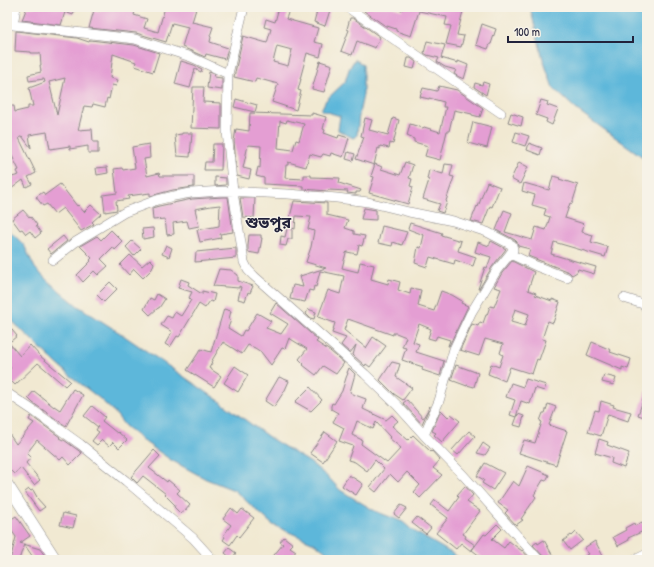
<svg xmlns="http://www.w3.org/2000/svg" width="654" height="567" viewBox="0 0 654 567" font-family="'Patrick Hand','Noto Sans Bengali',sans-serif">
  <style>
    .water { fill: #5db7da; stroke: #406c8a }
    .building { fill: #e49ed3; fill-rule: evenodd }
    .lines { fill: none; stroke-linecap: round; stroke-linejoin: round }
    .minor-casing { stroke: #8a8686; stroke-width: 10 }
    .tertiary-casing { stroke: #8a8686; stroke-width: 12 }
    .minor { stroke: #fff; stroke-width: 9 }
    .tertiary { stroke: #fff; stroke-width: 11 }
    .labels { text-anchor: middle; stroke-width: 3; stroke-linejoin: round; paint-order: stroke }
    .district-label { font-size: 16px; font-weight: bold; fill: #22223b; stroke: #f7f3e8 }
  </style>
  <rect width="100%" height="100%" fill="#f7f3e8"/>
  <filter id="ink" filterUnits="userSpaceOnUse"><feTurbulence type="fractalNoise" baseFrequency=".025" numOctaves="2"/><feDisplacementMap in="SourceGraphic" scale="8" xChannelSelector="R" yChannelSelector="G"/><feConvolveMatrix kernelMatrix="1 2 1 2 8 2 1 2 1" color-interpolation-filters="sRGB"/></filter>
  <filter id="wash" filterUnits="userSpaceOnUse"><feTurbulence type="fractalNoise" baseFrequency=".012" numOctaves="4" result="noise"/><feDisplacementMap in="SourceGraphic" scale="16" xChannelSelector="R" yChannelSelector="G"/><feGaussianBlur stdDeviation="0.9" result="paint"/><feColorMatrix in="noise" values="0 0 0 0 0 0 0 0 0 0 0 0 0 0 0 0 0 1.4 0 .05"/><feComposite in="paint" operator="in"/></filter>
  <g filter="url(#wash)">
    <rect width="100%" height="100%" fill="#f1e9d2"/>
    <path class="water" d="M530 7H647V160L577 110 553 88 543 59Z
      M355 59 363 65V95L359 114 357 136 353 138 338 130 340 116 321 110 326 100 345 82 349 69Z
      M7 228 24 245 35 268 49 282 78 306 120 333 218 400 270 438 311 463 330 479 340 490 375 511 403 522 412 530 463 560H337L314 543 273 525 234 490 206 479 171 460 145 442 125 426 115 413 99 398 73 378 55 362 7 316Z"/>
    <g id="blocks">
      <path class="building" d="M27 7H71L75 8 73 15 65 12 61 25 22 20Z
        M102 7H136L134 15 147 19 144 28 158 32 165 7H189L196 9 192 22 213 27 210 36 211 37 210 42 228 48 225 59 206 54 205 57 182 47 188 27 172 23 166 42 136 33 89 28 94 10 100 11Z
        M279 7 289 10 286 19 318 28 314 42 323 44 320 57 307 53 300 79H301L298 90 301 91 296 110 272 102 278 84 256 78 255 82 234 77 243 36 267 43 271 29 264 27 266 19 275 22ZM277 46 292 50 288 66 273 62Z
        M318 7H331L325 26 314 22Z
        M366 7H392L402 10 403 7H464L457 35 464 36 461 47 446 44 451 26 445 25 447 17 419 11 411 36 396 31V29L384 25 364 11Z
        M350 18H353L380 37 375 48 357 41 352 55 341 51 349 30 347 29Z
        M482 24 496 29 491 44H490L488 49 476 45Z
        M16 31 77 38 89 42 90 40 134 45 159 53 153 72 135 66 136 62 113 54 110 78 118 80 116 86 112 85 109 99 107 98 105 107 93 104 92 107 84 106 78 130 92 129 93 142H98V153H88V146L70 149V146L50 149 47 132 29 135 31 148 22 136 19 138 36 173 28 177 32 184 26 187 23 180 7 192V181L12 177 19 175 17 171 19 170 12 156 7 157V106H14L15 112 28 109V106H33L29 88 45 82 44 79 29 81 28 75 41 72 40 65H41L40 53H31V52L15 51ZM65 78 57 115 49 82Z
        M427 41 445 45 441 58 458 63V61L468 65 464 79 459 77 454 74 456 70 445 67 437 62 439 58 427 55 424 53Z
        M408 58H411L416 62 414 69 406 67Z
        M181 61 194 65 202 69 201 72 195 69 190 88 175 84Z
        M320 61 332 65 324 92 312 89Z
        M209 72 215 74 214 77 222 78V90L207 88Z
        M483 82 489 84 486 95 474 87 475 83 482 85Z
        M439 86 457 90 483 108 480 117 472 115V114L454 110 449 131H447L440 160 425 156 428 146 414 142V139L407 136 410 124 423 128 424 127 440 132 446 107H443L444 102 429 98V99L420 97 423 88 437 91Z
        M193 87H204L203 102 221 103V129L191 128Z
        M236 99 257 105 255 112 234 107Z
        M541 100 548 102 547 105 558 109 552 125 546 122 547 119 536 115Z
        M250 113 312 115V113L326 117 323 129 325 130 324 133 338 138 339 135 349 138 343 157 331 153 330 156 323 154 321 157 310 154 306 167 288 162V165H286L285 178 304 179V175H311V177L340 178 339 183 361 190 360 192H356V194L347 193 348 191 328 190V191L303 189V186L264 184V178L256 176 258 167 260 168 261 146 248 145 243 168 251 170 249 179 237 176 234 141 236 129 249 131ZM287 120 304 124 299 141 296 140 293 150 278 148 280 121 286 123Z
        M511 113 523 117 521 126 508 122Z
        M365 118 372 120 369 130 388 135 393 118 399 120 393 144 390 143 389 148 380 146V149L378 148 374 165 356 159 364 137 361 136Z
        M473 122 492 127 487 148 468 143Z
        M516 132 529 136 525 146 513 142Z
        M182 133H192L190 157 177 156 175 135 182 134Z
        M529 143 542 148 540 155 527 150Z
        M149 144 150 158 144 159 147 176 159 173 160 176H194V187L173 190 150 196V193L128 196 129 199 116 201 117 210 105 212 103 195 117 193 114 169 122 168 123 170 135 168 132 147Z
        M213 144H222L221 170H204L205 162H212Z
        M348 152 355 154 353 161 346 159Z
        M405 162 413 165 409 178 412 179 410 186 413 187 408 204 369 193 374 177 371 176 375 164 382 167 381 169 400 175Z
        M519 162 528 167 520 184 511 179Z
        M445 164 453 165 450 176 454 177 446 201 447 202 443 213 437 211 440 204 423 199 429 180 427 179 429 170 443 174Z
        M107 167 108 173 97 175 96 168Z
        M553 176 560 178 559 179 578 185 572 204 570 203 565 218 584 224 582 232 593 235 591 242 608 247 605 257 554 242 551 254 596 267 594 274 578 269 577 272 572 275 569 272 538 260 528 256 530 249 518 246 517 242 515 240 496 230 504 210 512 213 505 232 532 240 536 227 546 230 550 217 544 215 546 209 532 205 535 195 522 191 524 183 549 190Z
        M215 177 226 178V185L215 186Z
        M487 182 500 187 492 207 490 206 483 224 471 221 477 206 478 207Z
        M60 184 77 206 78 205 84 212 91 205 101 214 92 222 94 224 81 231 63 208 55 214 47 204 43 206 36 197 43 192 45 195Z
        M223 197H228L233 232 220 234 221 238 200 242 197 230 219 226 220 205 211 206 195 209 199 226 189 228 187 221 173 223 174 234 167 235 165 219 153 220 152 208 159 206 192 199Z
        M240 198H255L254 218 243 217Z
        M294 201 327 203V215L348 220 345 228 354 231V234L365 236 362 246 359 245 357 254 347 252 346 253 342 268 358 272 360 262 374 265 371 279 388 284 389 279 400 282 398 290 410 294 411 288 421 290 418 306 434 311 441 291 452 295 462 301 461 303 468 306 449 346H448L450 340 437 336 435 340 428 338 431 329 419 324 413 342 419 344 416 352 444 361 440 376 422 370 423 367 402 360 406 348 402 347 406 337 396 333H393V335L348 319 344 330 366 348 373 337 386 346 370 367 366 364 365 366 353 355 356 345 350 353 341 345 346 338 332 333 335 323 318 317 328 290 340 294 344 276 320 271 316 287 314 286 313 291 309 290 305 302 290 299 293 285 303 287 300 276 326 268 306 262 311 247 314 231 308 229 311 217 296 216 295 229 292 228V239H288L286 246 280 245 281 236 285 237Z
        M364 208 376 210V220L361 219Z
        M23 210 30 218 31 217 37 225 36 226 41 233 35 238 30 231 26 234 22 229 20 230 12 219Z
        M410 223 442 233 441 235 461 241 458 251 476 257 473 266 455 260 454 264 430 257 427 267 415 263 418 247 421 248 424 235 408 229Z
        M382 226 407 232 402 245 393 242 392 246 378 243Z
        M153 228 154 237 143 239 142 229Z
        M111 230 123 242 115 250 113 247 101 259 108 266 98 275 94 271 83 282 77 275 91 261 90 260 92 258 80 246 97 236 101 240Z
        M249 235H261V238H262L259 254 248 252V246Z
        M63 236 67 241 51 254 47 249Z
        M132 241 141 249 134 256 126 247Z
        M491 241 506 249 492 267 479 289H478L485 267 487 268 491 257 475 252 478 242 489 246Z
        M166 245 172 248 169 257 162 254Z
        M236 248V258L195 262 196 252Z
        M130 255 142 266 150 259 154 263 152 269 143 278 134 269 129 275 120 265Z
        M512 261 534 272 528 290 536 293 535 295 552 301V299L560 302 553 323 548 321 542 339 546 340 539 360 537 359 532 374 510 367 505 381 488 374 491 364 499 367 503 355 500 353 503 344 485 339 479 356 460 350 472 324 478 326 480 322 483 323 486 315H487L490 306 494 307 501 289 494 287 502 273ZM515 309 529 314 525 326 511 322Z
        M219 269 231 270 238 275V281L253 286 250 293 248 292 245 301 238 299 241 287 239 286V288L213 286Z
        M181 279 189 282 188 285 202 294V291L215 294 213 302 210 301 205 308 199 304 179 337 177 336 170 347 165 344 172 332 161 325 167 316 172 318 175 312 181 316 191 300 189 298 192 292 178 288Z
        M110 282 117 289 104 302 97 295Z
        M157 294 165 299 159 308H158L150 315 144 309 150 298 154 300Z
        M276 303 318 340 316 342 330 351 344 363 336 374 323 366 316 375 303 365 304 364 299 359 307 349 289 338 285 349 282 348 271 365 261 352 255 348 248 345 242 354 223 342 211 362 212 363 209 368 221 376 214 387 187 370 201 349 211 352 224 309 231 311 229 319 231 320 228 328 241 336 244 330 246 331 257 313 271 321 266 328 281 334 288 324 270 313Z
        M308 309 316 312 314 319 310 318 306 314Z
        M7 324 17 336 11 341 7 336Z
        M7 340 14 349 20 356 30 345 40 356 70 381 65 386 38 363 15 385 7 377V371L11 368 7 364Z
        M592 342 611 350 610 352 631 359 628 369 622 367V370L587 355Z
        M392 362 400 364 396 377 412 388 403 400 394 394 380 380Z
        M456 365 478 373 474 387 467 385V386L451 380Z
        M235 366 248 375 238 392 224 383Z
        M349 368 355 374 350 392 355 395 366 399 363 409 386 420 392 415 398 421 392 426 408 440 413 435 431 452 432 451 440 460 433 468 442 475 420 498 414 492 420 485 407 472 398 482 390 474 376 492 370 487 384 469 375 460 367 471 355 462 348 460 353 446 339 441 344 428 333 422 338 413 331 409V406L332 403 334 404 342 391 346 378 348 373H347ZM357 421 373 429 376 422 390 437 389 438 401 448 387 463 361 444 362 440 352 435Z
        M604 375 616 378 614 385 602 382Z
        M279 377 289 381 285 390 274 407 265 401Z
        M526 379 546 385 544 391 535 388 530 404 521 401 516 417 510 415 515 400 506 397 511 383 523 387Z
        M310 387 322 400 311 411 295 402Z
        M73 389 83 395 66 426 33 403 28 398 34 391 54 407V406L60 410Z
        M646 391 647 392V418L638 415Z
        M407 400 423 418 430 406 422 424 403 403Z
        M601 401 614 405 613 407 631 412 628 421 608 414 601 436 588 432 595 410 599 411Z
        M548 404 556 407 549 425 567 431 556 465 519 453 524 440 535 443 542 422 540 421 543 413H545Z
        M92 406 105 417 102 421 117 433 118 432 127 440 119 448 113 442 109 446 102 440 97 445 92 441 99 432 96 430 98 427 84 416Z
        M441 410 448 417 451 414 460 421 442 442 434 435 436 433 432 431Z
        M518 414 524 416 521 427 514 425Z
        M31 416 60 437 59 438 63 440H64L82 453 70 465 63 457 60 460 37 440 27 453 31 457 26 463 40 480 34 485 21 468 14 474 7 467V431L16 444 34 423 29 420Z
        M469 431 475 436 458 455 452 450Z
        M325 432 337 441 323 462 310 453Z
        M599 439 608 442 607 445 629 453 624 468 611 463 612 458 595 453Z
        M483 443 490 448 485 455 477 453Z
        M154 450 160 456 149 468 167 482 168 480 180 490 177 493 190 505 185 511 184 510 181 514 174 507 175 505 165 495 166 494 143 476 137 483 131 477Z
        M485 463 504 473 493 490 482 483 484 480 477 476Z
        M528 466 549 475 546 481 543 480 534 495 536 497 521 519 523 520 516 525 505 513 508 510 498 503 513 481 519 486Z
        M349 475 363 484 356 495 342 486Z
        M465 486 473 495 467 502 480 511 463 534 466 536 465 538 475 545 471 551 461 543 456 549 436 533 448 518 431 505 435 500 449 511 459 497 457 495Z
        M29 489 31 491 33 490 37 497H36L45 507 39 511 25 492Z
        M401 505 407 508 399 518 394 514Z
        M231 508 238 514 242 509 254 518 239 537 237 535 230 545 223 540 225 537 223 536 231 525 223 519Z
        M63 513 76 516 73 528 60 525Z
        M16 516 30 536 20 543 40 549 48 560H35L24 544 19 560H10L16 537 7 524V522Z
        M417 517 431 528 426 534 412 523Z
        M642 522 646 530 628 538 629 540 618 546 613 537 626 530 625 528 634 523 635 526Z
        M497 524 502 529 492 539 504 548 509 541 522 551V550L531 560H485L472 550 484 534 486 535Z
        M576 532 583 540 570 550 563 541 571 535 572 536Z
        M284 537 293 544 290 547 296 551 294 554 302 560H270L283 544 280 542Z
        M544 540 554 558 550 560H545L543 556 533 545 537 542 538 544Z
        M595 541 603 556 597 560H589L586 555 589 554 584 548Z
        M229 548 236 553 232 559 225 553Z"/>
    </g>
  </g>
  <g filter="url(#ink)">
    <use href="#blocks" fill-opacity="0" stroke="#8a8686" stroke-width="1"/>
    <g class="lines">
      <defs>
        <path id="minor" d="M16 7 13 25 135 39 191 57 228 74
          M244 7 228 74 227 131 233 192 244 262 248 270 254 276 365 374 397 405 424 435 464 476 539 560
          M347 7 501 113
          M53 260 74 243 125 212 157 200 174 196 191 193 223 191 288 194 337 198 368 202 409 212 453 221 487 232 512 245 513 250 510 254 536 266 567 278
          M624 298 643 304 647 309
          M7 393 34 411 80 444 126 481 193 538 213 560
          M424 435 439 401 454 349 471 313 497 270 510 254"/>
        <path id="tertiary" d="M7 484 56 560
          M637 560 647 555"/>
      </defs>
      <use href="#minor" class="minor-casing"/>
      <use href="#tertiary" class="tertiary-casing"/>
      <use href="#minor" class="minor"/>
      <use href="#tertiary" class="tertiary"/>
    </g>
  </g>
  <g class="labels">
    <g class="district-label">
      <text x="268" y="228">শুভপুর</text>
    </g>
  </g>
  <rect width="654" height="567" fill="none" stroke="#f7f3e8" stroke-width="24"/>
  <path d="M508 36v6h125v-6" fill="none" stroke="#22223b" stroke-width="2"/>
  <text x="514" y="36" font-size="12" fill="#22223b" stroke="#f7f3e8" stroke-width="3" paint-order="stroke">100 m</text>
</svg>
